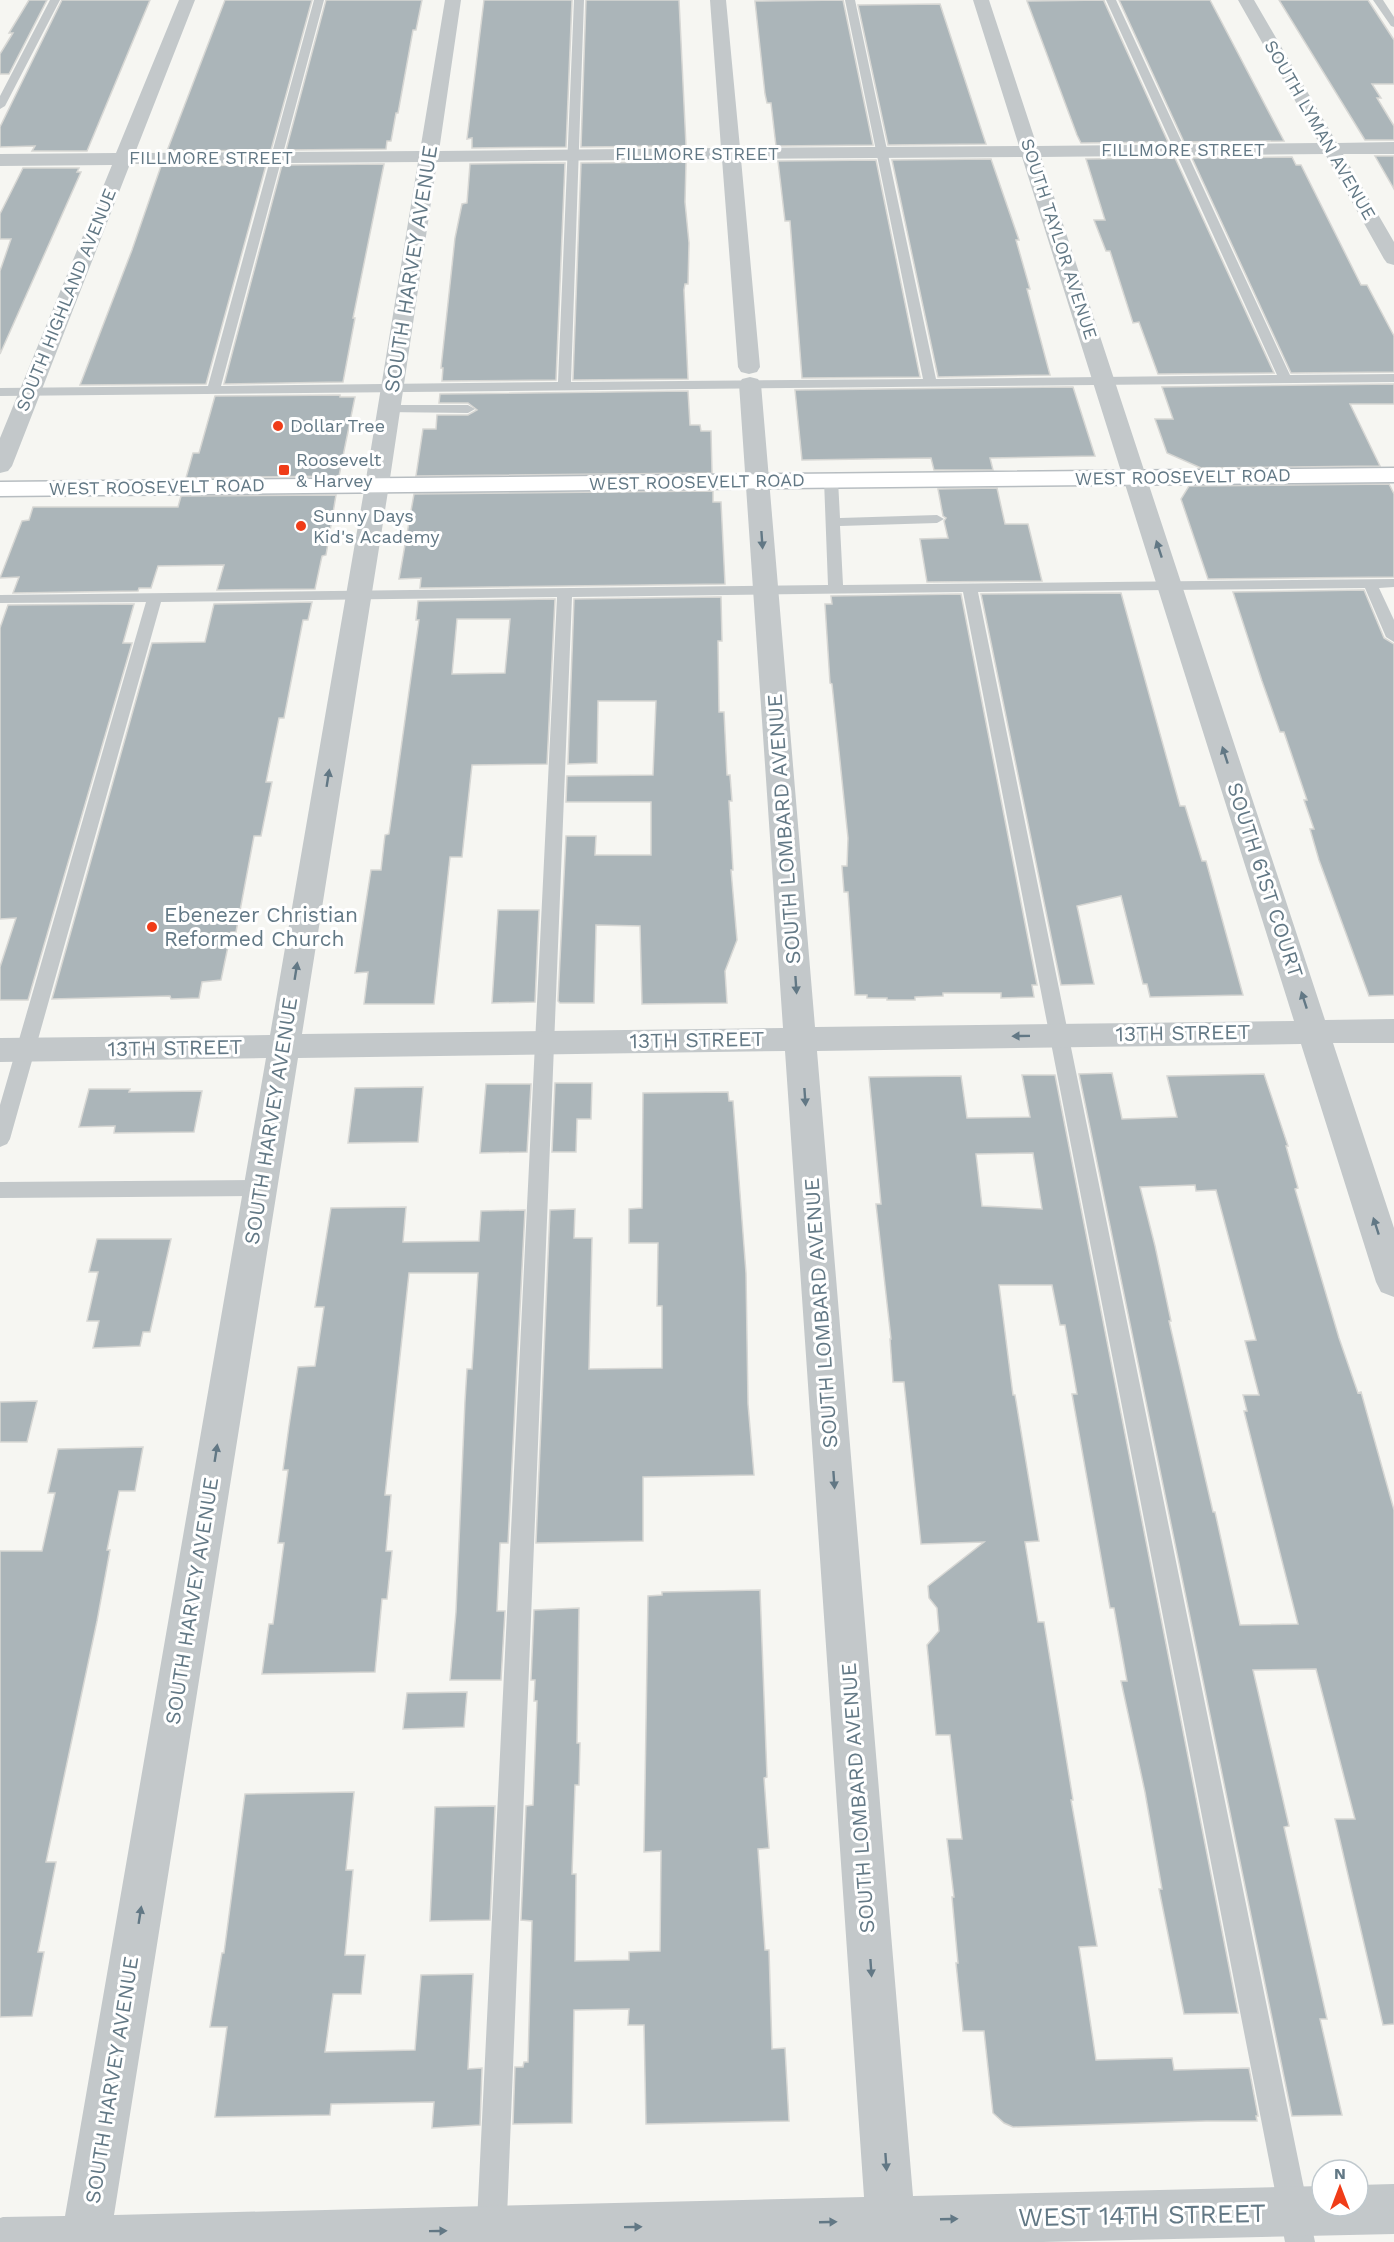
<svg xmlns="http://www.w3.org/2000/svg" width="1394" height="2242" viewBox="0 0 1394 2242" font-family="'Work Sans',sans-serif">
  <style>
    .building { fill: #abb5b9; stroke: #d7d7d4; stroke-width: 1.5; fill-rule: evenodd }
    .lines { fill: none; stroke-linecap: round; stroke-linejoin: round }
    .secondary-casing { stroke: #b7bdc1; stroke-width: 3 }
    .lane { fill: #c3c8ca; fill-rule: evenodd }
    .street { fill: #c3c8ca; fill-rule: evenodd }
    .secondary { fill: #fff; fill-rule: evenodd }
    .oneway { fill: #627885 }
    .poi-dot { fill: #f03c18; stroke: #fff; stroke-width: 2 }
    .labels { text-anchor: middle; stroke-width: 6; stroke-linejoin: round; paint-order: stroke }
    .far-street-label { font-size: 18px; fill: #627885; stroke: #fff }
    .far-poi-label { font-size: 18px; fill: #627885; stroke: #fff; text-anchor: start }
    .street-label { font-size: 21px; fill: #627885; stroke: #fff }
    .poi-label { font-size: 21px; fill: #627885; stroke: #fff; text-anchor: start }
    .near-street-label { font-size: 26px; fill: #627885; stroke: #fff }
  </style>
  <rect width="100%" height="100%" fill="#f6f6f2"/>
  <path class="building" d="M29 0H47L9 74H0V54L13 33H9Z
    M62 0H150L87 151H32L35 146 0 147V127Z
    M225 0H312L271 150 167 151Z
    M326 0H422L416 30H413L398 113H396L391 141H387L386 149 286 150Z
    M484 0H572L566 147 472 148V138L467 139Z
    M586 0H679L686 146 581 147Z
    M843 0 873 145 776 146 771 103H767L765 94 755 1Z
    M1104 0V1L1168 142 1081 143 1077 135 1027 1Z
    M1119 0H1210L1284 141 1184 142Z
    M1279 0H1368L1394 40V84H1372L1381 98H1377L1394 126V140H1365Z
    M940 4 986 144 888 145 858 5Z
    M1375 156H1394V189Z
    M1292 157 1296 165H1301L1361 285H1367L1394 336V372L1291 373 1192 158Z
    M1175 158 1274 373 1158 374 1139 322 1133 323 1110 251H1106L1094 220H1105L1086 159Z
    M991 159 1019 240H1016L1030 289H1027L1050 375 938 377 892 160Z
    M876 160 920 377 802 378 790 221H785L778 161Z
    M686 162 685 202 689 243 688 284H685L684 290 688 379 573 380 581 163Z
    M565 163 556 380 442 381 443 368H441L455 238 462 204 467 203 470 164Z
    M384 164 353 318H355L343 382 224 384 282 165Z
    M266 165 206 384 80 385 132 250 161 166Z
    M23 168H79L77 172H81L0 354V271L11 239H0V214Z
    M1394 384V404H1350L1380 466 1201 468 1167 453 1155 419H1173L1162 387Z
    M1073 387 1095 456 990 458 993 470H934L931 458 802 460 795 390Z
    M688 391 690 425H700L701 431H711L712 473 416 476 423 429H436L437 415H468L477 410 468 403H439L440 394Z
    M340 395V397H355L339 476 186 478 193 453H199L215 396Z
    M1389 484 1394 494V577L1208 579 1181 499 1189 486Z
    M997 488 1005 524H1028L1042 581 927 582 920 539 948 538 944 521 946 518 943 516 938 489Z
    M713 491V502H721L725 584 420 588 421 578 399 579 414 494Z
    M336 495 326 555 322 556 315 589 217 590 224 565 158 566 151 588H139L138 591 13 593 19 577 0 578 22 521 29 520 33 507H178L181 496Z
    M1364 590 1384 638 1394 644V995L1369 996 1319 860 1310 829H1314L1304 800H1307L1284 732H1280L1262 681 1233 592Z
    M1121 593 1180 806H1185L1202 861H1206L1243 995 1150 997 1147 984H1143L1121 896 1077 906 1094 984 1061 985 981 594Z
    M961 594 1037 985H1032L1034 997 1001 998V993H943V996L915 997V1000H887V998H867V995H855L848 892H844L842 866H847L848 838 832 684 830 683 825 604H832L831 596Z
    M721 597 722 641H718L719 712H724L727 775H730L732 801H729L733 870H731L737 940 725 971 727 1003 642 1004 640 926 596 925 594 1003H560L558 1001 566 836H596L595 855H651V802H566L567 776 653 775 656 701H598L597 763 568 764 574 599Z
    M555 599 547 764 472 765 462 857H450L434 1004H364L368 972 355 973 371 870H381L385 835 389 834 419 620H416L418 601ZM457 619H510L505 673 452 674Z
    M312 602 308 620H303L284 718H279L266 782H272L261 836H254L236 932H231L221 980 202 982 199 998 171 999 170 996 52 999 152 643 205 642 214 604Z
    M134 604 123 643H132L28 1000H0V967L16 918 0 919V628L8 605Z
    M498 910H539L535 1002 492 1003Z
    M1112 1073 1122 1119 1177 1117 1167 1076 1264 1074 1288 1146H1286L1298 1188 1295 1189 1339 1338 1358 1393 1361 1392 1394 1510V2024L1383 2025 1335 1819H1355L1316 1669 1253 1670 1289 1826 1284 1827 1327 2019H1320L1342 2115 1292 2116 1079 1074ZM1195 1185 1196 1191 1216 1190 1256 1340 1245 1341 1259 1395H1243L1247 1411H1244L1298 1624 1240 1625 1215 1512H1213L1169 1321H1171L1155 1246 1140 1187Z
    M1022 1075H1055L1238 2013 1184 2014 1159 1889H1162L1145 1792 1121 1681H1127L1114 1608H1110L1072 1394H1077L1065 1325H1060L1052 1285H999L1013 1395H1015L1039 1541 1025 1542 1038 1622H1044L1073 1800H1071L1097 1946 1079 1947 1096 2060 1172 2058 1174 2070 1249 2068 1258 2116H1256L1257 2121H1206L1013 2127 1004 2123 993 2113 984 2031H963L956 1963H958L952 1897H954L947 1839H962L950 1735H936L927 1645 939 1631 937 1608 929 1598 928 1586 984 1542 921 1544 904 1382H893L890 1339H891L876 1204H881L869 1077 961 1076 967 1118 1030 1117ZM1033 1153 1042 1209 982 1206 976 1154Z
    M555 1083H592L591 1119H577L576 1152H552Z
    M486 1084H531L527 1152 480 1153Z
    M423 1087 418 1142 348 1143 355 1088Z
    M89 1089H130L129 1092 202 1091 194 1132 114 1133 115 1126 79 1127Z
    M728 1092 729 1101H733L746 1273 748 1404 754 1475 643 1477V1541L536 1543 550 1210 575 1209 574 1238H592L589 1369 662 1368V1306H657L658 1243H629V1209L642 1208 643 1093Z
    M406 1207 403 1242 479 1241 481 1211 525 1210 508 1543H500L497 1611H505L501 1680H450L456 1612 465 1401 467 1369H472L478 1273H409L385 1495H391L386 1551H392L387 1599H382L375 1672 262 1674 269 1624H273L284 1543H278L288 1470H283L289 1426 298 1367 315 1366 324 1307H315L331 1208Z
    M97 1239H171L150 1332H143L140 1346 93 1348 99 1321H87L98 1272H89Z
    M37 1401 27 1442H0V1402Z
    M143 1447 135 1491H119L107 1550H110L97 1621 46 1862H56L38 1952H44L32 2016 0 2017V1551H42L55 1493H48L58 1449Z
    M760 1590 767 1777 764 1778 769 1848 758 1849 765 1950H769L772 2049 785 2048 789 2121 646 2124 644 2025H628L629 2009 574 2010 572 2123 513 2124 515 2067H523L524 2062H528L532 1921 521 1920 526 1806 533 1805 537 1701H534L535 1680H531L534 1610 579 1608 577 1743H580L579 1785H575L572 1874H576L575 1961 629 1960V1952L660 1951 661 1851 644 1852 648 1596 662 1595V1592Z
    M467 1692 464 1727 403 1729 407 1693Z
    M354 1792 346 1870H353L345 1955H365L361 1994H333L325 2052 415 2050 421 1975 473 1974 468 2069 482 2068 480 2125 432 2128 434 2102 331 2104 330 2115 215 2117 227 2027H210L222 1953H224L245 1794Z
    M495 1806 490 1920 430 1921 435 1807Z"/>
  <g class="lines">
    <defs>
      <path id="secondary" d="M1394 468V482L0 496V482Z"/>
    </defs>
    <use href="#secondary" class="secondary-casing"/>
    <path class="lane" d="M50 0H60L5 106 0 109V96Z
      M314 0H324L221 386 558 382 574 0H584L571 382 923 379 845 0H855L936 379 1277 375 1106 0H1116L1290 375 1394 374V382L0 396V388L208 386Z
      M1373 0H1383L1394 17V27L1391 26Z
      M389 405H468L475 409 468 413 384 412 382 409Z
      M831 476 838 480 840 518 937 515 944 519 937 523 840 526 843 585 1394 579V587L1379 588 1394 620V642L1386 637 1365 588 978 592 1315 2242H1285L963 592 572 597 506 2242H476L557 597 161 602 10 1139 7 1144 0 1147V1105L146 602 0 603V595L828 585 824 480Z
      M260 1180 267 1182 270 1188 267 1194 260 1196 0 1198V1182Z"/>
    <path class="street" d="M179 0H195L135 153 420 151 445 0H461L439 151 721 148 710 0H726L740 148 1019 146 973 0H989L1037 146 1319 143 1238 0H1254L1337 143 1394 142V154H1343L1394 242V265L1387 263 1384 259 1325 154 1041 157 1325 1020 1394 1019V1043H1333L1394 1228V1297L1381 1292 1376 1282 1301 1044 817 1051 913 2196 1322 2186V2206H1358V2185L1394 2184V2234L1043 2242H0V2218L3 2217 65 2216 266 1058 0 1062V1038L270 1035 365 485 418 162 130 164 12 466 8 471 0 473V438L112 165 0 166V154L116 153ZM1022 157 1294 1021 815 1027 761 384 758 379 750 377 742 379 739 384 783 1028 302 1034 389 485 437 162 722 159 738 367 741 372 749 374 757 372 760 367 741 159ZM785 1051 864 2197 114 2215 298 1058Z"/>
    <use href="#secondary" class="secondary"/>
  </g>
  <defs><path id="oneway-solid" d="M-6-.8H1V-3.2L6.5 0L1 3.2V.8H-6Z" transform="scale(1.5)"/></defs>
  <g class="oneway">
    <use href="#oneway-solid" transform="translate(762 540) rotate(86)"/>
    <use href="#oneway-solid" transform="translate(1159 549) rotate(-108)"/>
    <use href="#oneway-solid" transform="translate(1225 755) rotate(-108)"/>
    <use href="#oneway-solid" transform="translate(328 778) rotate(-81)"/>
    <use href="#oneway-solid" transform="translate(296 971) rotate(-81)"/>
    <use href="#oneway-solid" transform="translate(796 985) rotate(86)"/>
    <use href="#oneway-solid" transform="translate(1304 1000) rotate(-108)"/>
    <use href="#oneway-solid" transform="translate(1021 1036) rotate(179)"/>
    <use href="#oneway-solid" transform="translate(805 1097) rotate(86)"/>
    <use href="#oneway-solid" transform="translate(1376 1226) rotate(-108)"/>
    <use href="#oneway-solid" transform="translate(216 1453) rotate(-81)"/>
    <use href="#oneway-solid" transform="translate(834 1480) rotate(86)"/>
    <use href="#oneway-solid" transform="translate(140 1915) rotate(-81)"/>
    <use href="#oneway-solid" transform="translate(871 1968) rotate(86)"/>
    <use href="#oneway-solid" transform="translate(886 2162) rotate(86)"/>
    <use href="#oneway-solid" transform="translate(949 2219) rotate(-2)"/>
    <use href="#oneway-solid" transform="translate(828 2222) rotate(-2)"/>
    <use href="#oneway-solid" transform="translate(633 2227) rotate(-1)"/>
    <use href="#oneway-solid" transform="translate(438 2231) rotate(-1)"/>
  </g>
  <g class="poi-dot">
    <circle cx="278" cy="426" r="6"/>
    <rect x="278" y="464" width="12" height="12" rx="3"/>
    <circle cx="301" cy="526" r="6"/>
    <circle cx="152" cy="927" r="6"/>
  </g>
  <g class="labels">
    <g class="far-street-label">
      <text transform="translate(1320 130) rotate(60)" y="6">SOUTH LYMAN AVENUE</text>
      <text x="1183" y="156">FILLMORE STREET</text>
      <text x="697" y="160">FILLMORE STREET</text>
      <text x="211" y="164">FILLMORE STREET</text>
      <text transform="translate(1059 239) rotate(72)" y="6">SOUTH TAYLOR AVENUE</text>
      <text transform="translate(66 300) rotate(-68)" y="6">SOUTH HIGHLAND AVENUE</text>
      <text transform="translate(1183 477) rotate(-1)" y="6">WEST ROOSEVELT ROAD</text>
      <text transform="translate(697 482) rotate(-1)" y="6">WEST ROOSEVELT ROAD</text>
      <text transform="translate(157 487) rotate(-1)" y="6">WEST ROOSEVELT ROAD</text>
    </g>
    <g class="far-poi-label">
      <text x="290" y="432">Dollar Tree</text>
      <text x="296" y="466">Roosevelt<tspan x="296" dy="21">&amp; Harvey</tspan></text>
      <text x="313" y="522">Sunny Days<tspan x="313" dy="21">Kid's Academy</tspan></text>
    </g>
    <g class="street-label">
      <text transform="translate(411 269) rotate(-81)" y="7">SOUTH HARVEY AVENUE</text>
      <text transform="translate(784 829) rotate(-94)" y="7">SOUTH LOMBARD AVENUE</text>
      <text transform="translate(1265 880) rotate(72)" y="7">SOUTH 61ST COURT</text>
      <text transform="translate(1183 1033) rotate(-1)" y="7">13TH STREET</text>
      <text transform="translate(697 1040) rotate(-1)" y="7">13TH STREET</text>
      <text transform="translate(175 1048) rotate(-1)" y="7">13TH STREET</text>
      <text transform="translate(271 1121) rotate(-81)" y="7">SOUTH HARVEY AVENUE</text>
      <text transform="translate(821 1313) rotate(-94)" y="7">SOUTH LOMBARD AVENUE</text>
      <text transform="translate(192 1601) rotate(-81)" y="7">SOUTH HARVEY AVENUE</text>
      <text transform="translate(858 1798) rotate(-94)" y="7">SOUTH LOMBARD AVENUE</text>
      <text transform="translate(112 2080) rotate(-81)" y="7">SOUTH HARVEY AVENUE</text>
    </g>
    <g class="poi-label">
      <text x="164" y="922">Ebenezer Christian<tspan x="164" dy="24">Reformed Church</tspan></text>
    </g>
    <g class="near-street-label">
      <text transform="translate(1142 2215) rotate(-1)" y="9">WEST 14TH STREET</text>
    </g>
  </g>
  <g transform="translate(1340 2188)"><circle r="28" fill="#ffffff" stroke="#c0c9ce" stroke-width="1.5"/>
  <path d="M0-4.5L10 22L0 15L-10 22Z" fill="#f03c18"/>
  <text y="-9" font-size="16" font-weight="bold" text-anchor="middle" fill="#627885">N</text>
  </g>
</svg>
